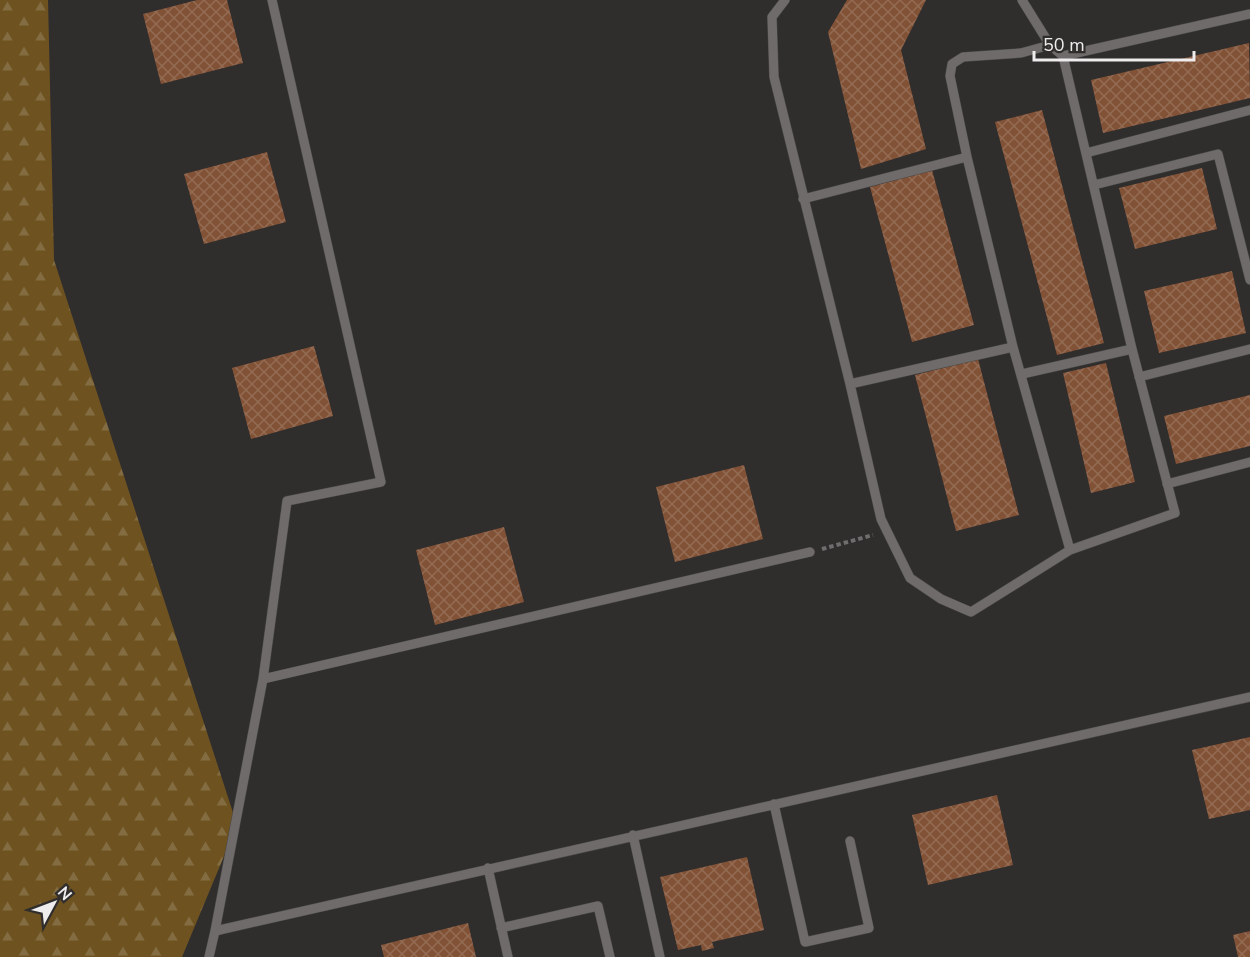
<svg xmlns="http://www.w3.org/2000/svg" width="1250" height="957" viewBox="0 0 1250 957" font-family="'Nunito Sans',sans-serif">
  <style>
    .forest { fill: url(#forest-firs) }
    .building { fill: url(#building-cross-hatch) }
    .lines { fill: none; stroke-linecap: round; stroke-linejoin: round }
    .service-casing { stroke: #4b4949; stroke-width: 10 }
    .path { stroke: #6f6d6d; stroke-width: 4; stroke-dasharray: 4.5 3; stroke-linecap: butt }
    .service { stroke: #6f6b6b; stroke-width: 9 }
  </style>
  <defs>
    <pattern id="forest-firs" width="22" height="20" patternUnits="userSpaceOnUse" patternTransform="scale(1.5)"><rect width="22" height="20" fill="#6e5320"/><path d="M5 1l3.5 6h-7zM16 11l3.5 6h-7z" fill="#836c41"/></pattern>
    <pattern id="building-cross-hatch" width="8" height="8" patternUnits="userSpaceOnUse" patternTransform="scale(1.5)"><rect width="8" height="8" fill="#825236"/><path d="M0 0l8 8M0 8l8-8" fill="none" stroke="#946b53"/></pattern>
  </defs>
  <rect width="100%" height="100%" fill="#302d2d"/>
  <path class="forest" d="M0 0H48L54 260 237 825 182 957H0Z"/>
  <path class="building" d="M197 0H227L243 63 161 84 143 14Z
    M847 0H926L901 50 926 149 861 169 828 32Z
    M1249 43 1250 98 1103 133 1091 80Z
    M1042 110 1104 343 1057 355 995 122Z
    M267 152 286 222 204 244 184 174Z
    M1202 168 1217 229 1135 249 1119 188Z
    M932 170 974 325 912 342 870 187Z
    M1232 271 1246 333 1159 353 1144 291Z
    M314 346 333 416 251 439 232 368Z
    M978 359 1019 515 956 531 915 375Z
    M1106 363 1135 482 1091 493 1063 373Z
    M1250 395V446L1176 464 1164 416Z
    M744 465 763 539 675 562 656 487Z
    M504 527 524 602 435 625 416 550Z
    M1250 737V810L1209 819 1192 750Z
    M997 795 1013 865 928 885 912 815Z
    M747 857 764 930 712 942 714 948 702 951 701 945 678 950 660 877Z
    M468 923 476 957H384L381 945Z
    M1250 931V957H1238L1233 935Z"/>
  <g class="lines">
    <defs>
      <path id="service" d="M785 0 772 17 774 77 850 384 881 519 910 578 941 599 971 612 1070 550 1175 513 1132 349
        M1022 0 1050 45 1063 56 1132 349 1022 374
        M1063 56 1250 14
        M1086 153 1250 110
        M967 157 950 76 952 64 963 57 1021 53 1050 45
        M1094 185 1218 154 1250 280
        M803 199 967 157 1013 347 850 384
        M1013 347 1070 550
        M1139 377 1250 349
        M1167 484 1250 462
        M263 679 287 501 381 482 272 0
        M774 804 805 942 869 928 850 841
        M633 835 660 957
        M488 868 508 957
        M501 928 598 906 610 957
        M220 930 215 931 263 679 810 552
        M209 957 215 931 1250 697"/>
    </defs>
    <use href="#service" class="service-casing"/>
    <path class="path" d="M822 549 873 535"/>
    <use href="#service" class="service"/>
  </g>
  <g transform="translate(54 903) rotate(49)" stroke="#302d2d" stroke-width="4.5" paint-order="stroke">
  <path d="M0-4.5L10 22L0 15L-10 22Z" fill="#eeecec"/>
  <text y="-9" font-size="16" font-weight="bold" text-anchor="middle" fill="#eeecec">N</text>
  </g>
  <path d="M1034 51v9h160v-9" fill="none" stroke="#eeecec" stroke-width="3"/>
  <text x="1043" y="51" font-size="18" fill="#eeecec" stroke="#302d2d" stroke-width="4.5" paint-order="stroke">50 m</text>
</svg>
